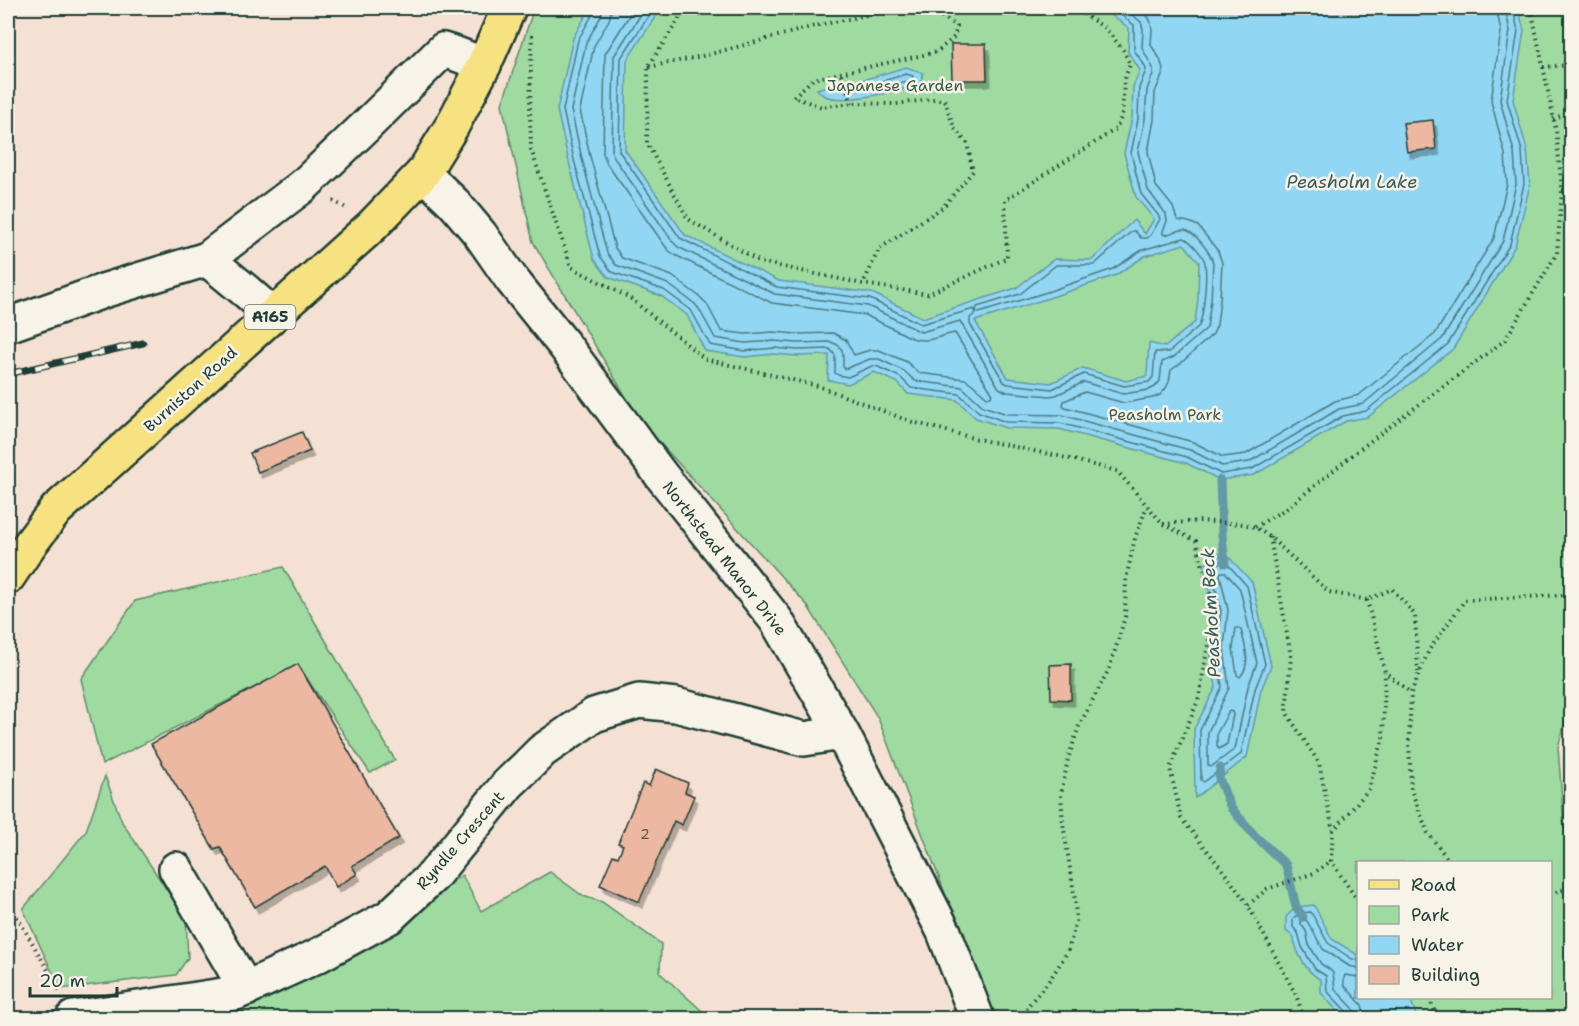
<svg xmlns="http://www.w3.org/2000/svg" width="1579" height="1026" viewBox="0 0 1579 1026" font-family="'Shantell Sans',sans-serif">
  <style>
    .green { fill: #9fdaa0; stroke: #5f8c6a; stroke-width: 1.5; fill-rule: evenodd }
    .water { fill: #91d6f3; stroke: #6399a7; stroke-width: 1.5; fill-rule: evenodd }
    .lines { fill: none; stroke-linecap: round; stroke-linejoin: round }
    .shore { stroke: #4d7a80; stroke-width: 1.5 }
    .stream { stroke: #6399a7; stroke-width: 9 }
    .building { fill: #edb8a1; stroke: #1f3d34; stroke-width: 1.5; filter: url(#shadow) }
    .minor-casing { stroke: #1f3d34; stroke-width: 38 }
    .major-casing { stroke: #1f3d34; stroke-width: 38 }
    .path { stroke: #1f3d34; stroke-width: 4; stroke-dasharray: 1.5 4.5; stroke-linecap: butt }
    .minor { stroke: #f7f3e8; stroke-width: 33 }
    .major { stroke: #f7e281; stroke-width: 33 }
    .rail-casing { stroke: #1f3d34; stroke-width: 7 }
    .rail { stroke: #f7f3e8; stroke-width: 4.5; stroke-dasharray: 14; stroke-linecap: butt }
    .labels { text-anchor: middle; stroke-width: 5; stroke-linejoin: round; paint-order: stroke }
    .number-label { font-size: 14px; fill: #525c4f }
    .shield { fill: #f7f3e8; stroke: #60746a; stroke-width: 1.5 }
    .shield-label { font-size: 15px; font-weight: bold; fill: #1f3d34 }
    .park-label { font-size: 16px; fill: #395c4a; stroke: #f7f3e8 }
    .street-label { font-size: 16px; fill: #1f3d34; stroke: #f7f3e8 }
    .water-label { font-size: 18px; font-style: italic; fill: #365c5a; stroke: #f7f3e8 }
  </style>
  <defs>
    <filter id="shadow"><feDropShadow dx="3.5" dy="6" stdDeviation="0" flood-color="#0004"/></filter>
  </defs>
  <rect width="100%" height="100%" fill="#f4e1d3"/>
  <filter id="ink" filterUnits="userSpaceOnUse"><feTurbulence type="fractalNoise" baseFrequency=".0167" numOctaves="2"/><feDisplacementMap in="SourceGraphic" scale="12" xChannelSelector="R" yChannelSelector="G"/><feConvolveMatrix kernelMatrix="1 2 1 2 8 2 1 2 1" color-interpolation-filters="sRGB"/></filter>
  <g filter="url(#ink)">
    <path class="green" d="M534 8H1571L1572 700 1558 747 1564 827 1571 848V1018H996L969 956 878 718 807 605 641 422 533 242 502 104ZM1358 862H1550V998H1358Z
      M283 567 395 760 370 773 298 665 102 765 81 679 135 601Z
      M105 776 122 822 186 919 188 958 176 975 60 989 23 909 86 831Z
      M550 872 583 896 602 902 661 944 660 973 710 1018H129L323 969 462 875 481 911Z"/>
    <path class="water" d="M590 8H661L627 60 625 150 685 235 779 281 872 293 923 318 1016 288 1054 259 1092 260 1134 220 1145 234 1154 219 1136 197 1124 153 1132 118 1133 87 1140 70 1128 52 1129 28 1102 8H1518L1524 30 1513 100 1527 150 1530 185 1515 246 1453 349 1368 417 1346 421 1254 475 1220 480 1186 463 1059 429 1006 428 976 418 957 400 908 394 897 382 874 372 848 384 828 380 829 355 797 356 774 354 745 357 705 351 687 315 661 296 608 277 594 259 569 162 557 110 573 38ZM1184 244 1199 262 1198 299 1195 322 1165 347 1149 343 1147 376 1126 381 1083 368 1051 383 1008 378 975 321 1049 298 1116 275 1145 256Z
      M906 67 923 73 921 85C898 90 844 106 823 95 821 94 819 91 817 89L834 84 856 82Z
      M1224 552 1252 582 1271 666 1261 690 1247 757 1195 798 1194 729 1216 687 1210 648 1215 612 1204 565Z
      M1314 905 1332 939 1356 954H1358V998H1410L1417 1018H1344L1321 993V980C1305 971 1297 954 1293 936L1286 931V917L1296 907Z"/>
    <g class="lines">
      <path class="shore" d="M595 8 594 12 578 40 563 110 574 160 600 256 612 272 664 290 691 310 710 345 745 351 774 348 797 350 830 349 835 355V373L838 375 848 377 872 366H876L900 377 911 388 959 394 979 412 1006 422 1060 423 1187 457 1221 474 1252 469 1343 416 1366 411 1448 344 1510 244 1524 184 1522 151 1507 100 1518 31 1513 8
        M603 8 601 16 586 43 571 110 582 159 607 253 616 265 668 284 695 304 699 309 715 338 745 343 774 341 797 343 831 342 838 345 842 350 843 356V367L845 369 870 359H879L904 371 915 381 962 387 983 406 1007 414 1062 415 1190 450 1222 466 1249 462 1339 409 1363 404 1442 339 1503 241 1516 184 1514 152 1500 100 1510 31 1505 8
        M612 8 609 20 594 46 580 110 590 156 615 248 622 258 672 276 700 297 707 304 721 331 745 334 773 332 797 334 833 333 846 340 854 355 870 350H879L907 362 919 373 965 379 971 383 987 397H991L992 393 955 333C940 335 928 344 912 338L865 315 772 303 675 255 668 250 607 164 603 153 605 54 634 8
        M645 8 614 56 612 152 615 159 673 242 678 247 775 294 868 306 921 332 960 321 999 388 1007 392 1050 396 1056 395 1084 382 1123 394 1149 390 1155 387 1160 381 1162 362 1174 357 1207 328 1211 300 1213 263C1211 253 1195 232 1185 230 1179 229 1172 233 1166 235L1163 234V231L1167 221 1166 214 1148 190 1138 152 1145 119 1147 90 1153 74V68L1142 48 1143 29 1141 22 1124 8
        M654 8 621 58 619 151 680 238 777 287 870 299 921 324 974 309 976 313 970 318V324L1004 382 1008 384 1052 389 1084 374 1124 386 1149 382 1153 377 1155 352H1169L1199 326C1204 315 1207 276 1205 263 1204 256 1190 240 1184 238L1142 250 1113 269 1047 292 979 313 976 311 977 307 1020 294 1056 265H1094L1132 231H1135L1141 238H1147L1151 235 1160 219 1158 215 1141 194 1131 153 1138 119 1139 88 1146 70 1145 66 1134 50V25L1112 8
        M1139 8 1146 14 1150 20 1152 29 1151 45 1160 59 1163 69 1162 76 1155 92 1154 120 1148 152 1156 186 1173 207 1177 220 1189 222 1198 226 1218 251 1222 263 1220 300 1217 325 1213 334 1180 364 1171 370 1169 382 1166 388 1160 395 1153 398 1124 403 1085 392 1064 401 1063 405 1065 407 1193 442 1223 457 1246 454 1335 401 1359 395 1435 334 1494 238 1507 184 1505 154 1491 101 1501 31 1496 8
        M906 74 913 76V80L880 87 877 86 879 82Z
        M1222 561H1225L1247 586 1265 664 1255 689 1241 754 1204 782 1201 780 1200 730 1222 687 1216 648 1221 611 1211 569Z
        M1221 572H1225L1240 589 1257 663 1248 687 1235 749 1211 767 1208 765V732L1229 688 1224 648 1228 610 1220 575Z
        M1236 628H1239L1241 630C1245 646 1252 664 1240 677L1237 675 1233 648Z
        M1229 711 1232 712 1233 715 1227 744 1219 749 1217 746V733Z
        M1358 977 1345 975 1344 978V985L1362 1005 1365 1018
        M1348 1018 1347 1012 1327 991 1326 976 1315 969 1302 947 1298 933 1293 927V919L1299 913 1311 912 1328 943 1352 959 1358 960
        M1356 1018 1353 1008 1335 989 1333 973 1329 969 1321 964 1309 945 1306 931 1301 924V921L1305 920 1307 921 1323 949 1349 966 1358 968"/>
      <path class="stream" d="M1220 480 1222 535 1225 563
        M1220 768 1219 779 1231 808 1255 836 1286 865 1296 907 1303 917"/>
    </g>
    <path class="building" d="M951 44H986L987 80H952Z
      M1433 120 1436 149 1407 152 1403 123Z
      M302 432 310 451 258 472 250 453Z
      M298 664 399 838 352 866 357 874 336 887 325 866 255 907 220 847 214 849 151 744Z
      M1071 664V700L1051 699 1050 665Z
      M656 769 688 783 685 792 694 796 682 825 674 821 639 902 600 885 613 855 618 857 623 845 618 843 643 783 649 786Z"/>
    <g class="lines">
      <defs>
        <path id="minor" d="M423 173 454 203 480 234 512 280 565 346 661 475 776 620 842 733 944 932 977 1018
          M207 259 247 292 273 315
          M8 325 106 290 207 259 303 186 365 127 443 50 459 55 484 65
          M176 869 246 989
          M73 1018 236 993 317 956 389 917 433 876 508 784 528 765 542 751 594 715 639 701 676 705 804 739 842 733"/>
        <path id="major" d="M8 577 30 544 56 510 372 226 423 173 452 126 484 65 509 8"/>
      </defs>
      <use href="#minor" class="minor-casing"/>
      <use href="#major" class="major-casing"/>
      <path class="path" d="M686 8 648 67 647 143 688 219 760 262 863 284 928 294 1007 258 1005 200 1116 129 1122 115 1124 81 1130 64 1123 50 1105 28 1074 8
        M532 35 530 107 531 149 571 267 630 298 705 359 818 386 909 421 977 439 1058 456 1117 471 1163 524 1196 541 1214 608 1199 698 1170 768 1181 818 1222 869 1248 905 1296 995 1304 1018
        M649 67 707 55 815 26 891 10 938 14 957 26 954 37 937 52 813 79 793 97 822 107 852 103 896 104 934 99 945 101 954 128 967 143 973 171 943 207 879 249 863 284
        M1543 67 1572 65
        M841 74 852 103
        M1553 119 1572 111
        M1562 190 1572 191
        M333 201 348 209
        M1163 524 1201 521 1243 524 1255 527 1270 537 1329 592 1367 600 1392 589 1415 615 1418 672
        M1255 527 1287 508 1356 452 1505 340 1557 253 1562 190 1556 130 1531 8
        M1270 537 1291 657 1286 712 1319 763 1333 831 1331 861 1358 901
        M1367 600 1385 672 1411 693
        M1333 831 1369 789 1383 738 1385 672
        M1450 862 1428 833 1411 790 1409 740 1411 693 1429 650 1465 600 1565 595 1572 592
        M1550 894 1572 887
        M8 901 60 991
        M1248 905 1267 889 1314 873 1331 861
        M1429 998 1436 1014 1444 1018
        M1018 1018 1051 978 1068 951 1076 921 1075 900 1063 823 1061 794 1068 759 1079 726 1109 669 1117 644 1125 617 1126 579 1135 538 1147 506"/>
      <use href="#minor" class="minor"/>
      <use href="#major" class="major"/>
      <defs>
        <path id="rail" d="M8 374 143 343"/>
      </defs>
      <use href="#rail" class="rail-casing"/>
      <use href="#rail" class="rail"/>
    </g>
  </g>
  <g class="labels">
    <g class="number-label">
      <text x="645" y="839">2</text>
    </g>
    <rect class="shield" x="244.5" y="305" width="51" height="24" rx="4.5"/>
    <g class="shield-label">
      <text x="270" y="322">A165</text>
    </g>
    <g class="park-label">
      <text x="895" y="91">Japanese Garden</text>
      <text x="1165" y="420">Peasholm Park</text>
    </g>
    <g class="street-label">
      <text transform="translate(190 389) rotate(-42)" y="6">Burniston Road</text>
      <text transform="translate(725 558) rotate(52)" y="6">Northstead Manor Drive</text>
      <text transform="translate(460 840) rotate(-49)" y="6">Ryndle Crescent</text>
    </g>
    <g class="water-label">
      <text x="1352" y="188">Peasholm Lake</text>
      <text transform="translate(1211 613) rotate(-93)" y="6">Peasholm Beck</text>
    </g>
  </g>
  <rect width="1579" height="1026" fill="none" stroke="#f7f3e8" stroke-width="30"/>
  <rect x="15" y="15" width="1549" height="996" fill="none" stroke="#1f3d34" stroke-width="2" filter="url(#ink)"/>
  <rect x="1357" y="861" width="195" height="138" fill="#f7f3e8" stroke="#a1aaa0" stroke-width="1.5"/>
  <rect x="1369" y="880" width="30" height="9" fill="#f7e281" stroke="#a1aaa0" stroke-width="1.5"/>
  <text x="1411" y="891" font-size="18" fill="#1f3d34">Road</text>
  <rect x="1369" y="906" width="30" height="18" fill="#9fdaa0" stroke="#a1aaa0" stroke-width="1.5"/>
  <text x="1411" y="921" font-size="18" fill="#1f3d34">Park</text>
  <rect x="1369" y="936" width="30" height="18" fill="#91d6f3" stroke="#a1aaa0" stroke-width="1.5"/>
  <text x="1411" y="951" font-size="18" fill="#1f3d34">Water</text>
  <rect x="1369" y="966" width="30" height="18" fill="#edb8a1" stroke="#a1aaa0" stroke-width="1.5"/>
  <text x="1411" y="981" font-size="18" fill="#1f3d34">Building</text>
  <path d="M30 987v9h87v-9" fill="none" stroke="#1f3d34" stroke-width="3"/>
  <text x="39" y="987" font-size="18" fill="#1f3d34" stroke="#f7f3e8" stroke-width="4.5" paint-order="stroke">20 m</text>
</svg>
